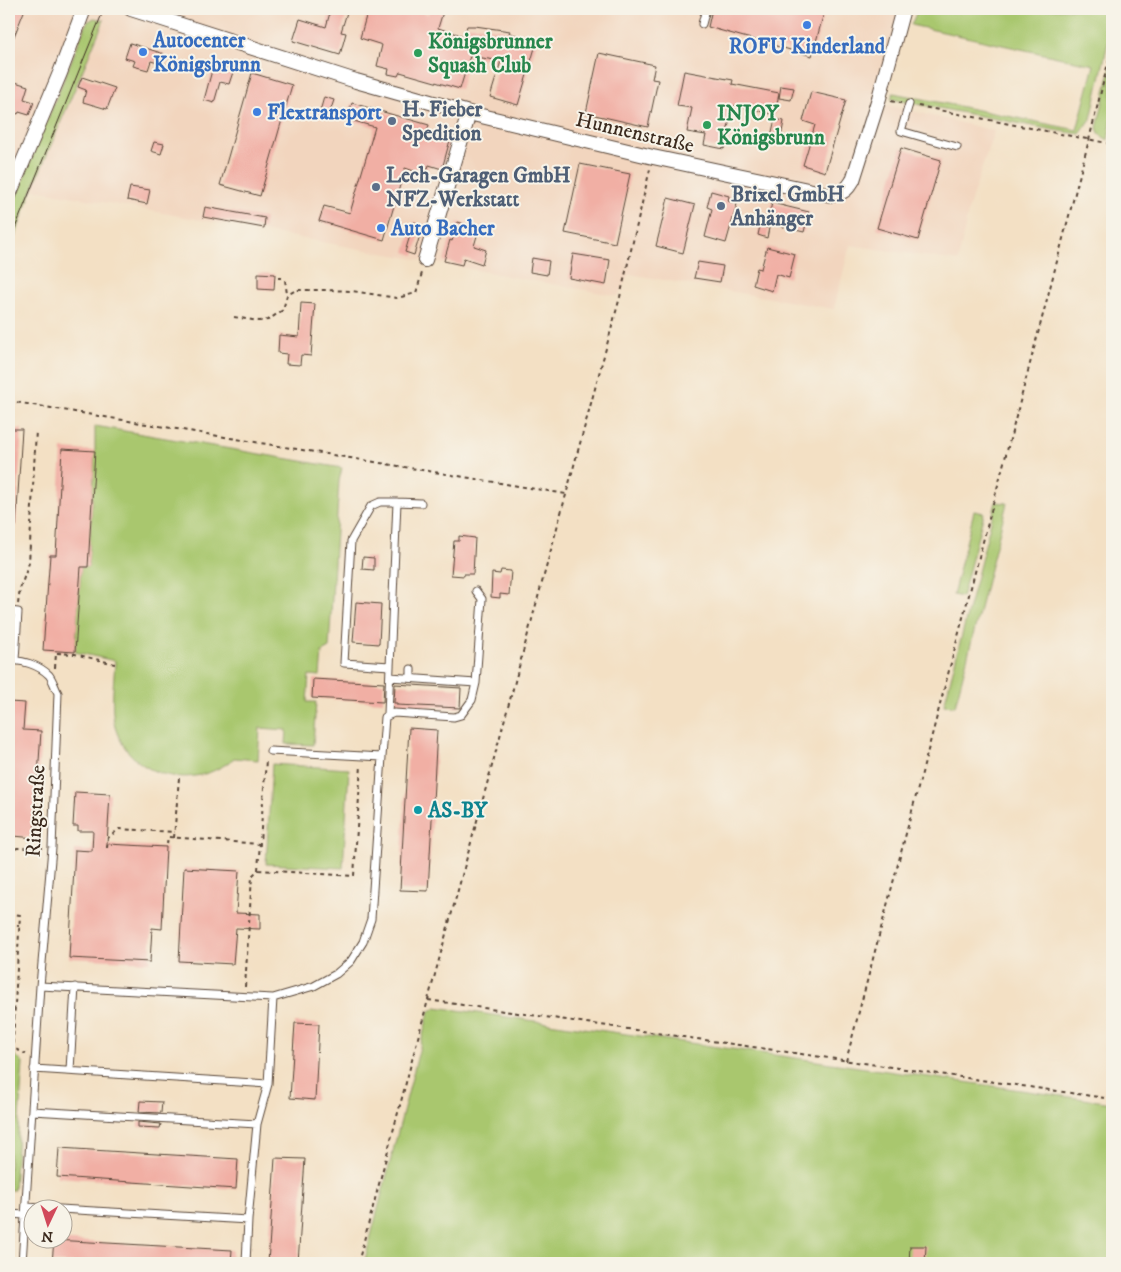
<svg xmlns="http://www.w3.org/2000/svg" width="1121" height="1272" viewBox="0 0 1121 1272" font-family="'IM FELL DW Pica',serif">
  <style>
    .built { fill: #f2d5be }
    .green { fill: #a9c76e; stroke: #727846 }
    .building { fill: #f1afa4 }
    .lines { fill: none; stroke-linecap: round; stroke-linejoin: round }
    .service-casing { stroke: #574537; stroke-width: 9 }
    .minor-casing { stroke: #574537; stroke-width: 16 }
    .path { stroke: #574537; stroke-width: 2; stroke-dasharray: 4 4; stroke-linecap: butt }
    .service { stroke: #fff; stroke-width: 7 }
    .minor { stroke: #fff; stroke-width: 14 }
    .tram { stroke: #3b2a1e; stroke-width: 1 }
    .shop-dot { fill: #3f7fe0; stroke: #f7f3e8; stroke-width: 2 }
    .leisure-dot { fill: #2e9e5b; stroke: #f7f3e8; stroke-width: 2 }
    .service-dot { fill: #5c6f8a; stroke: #f7f3e8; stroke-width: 2 }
    .culture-dot { fill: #0f9aa8; stroke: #f7f3e8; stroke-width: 2 }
    .labels { text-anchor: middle; stroke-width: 4; stroke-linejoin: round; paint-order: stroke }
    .shop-label { font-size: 21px; font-weight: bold; fill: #366cbe; stroke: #f7f3e8; text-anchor: start }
    .leisure-label { font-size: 21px; font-weight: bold; fill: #27864d; stroke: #f7f3e8; text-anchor: start }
    .service-label { font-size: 21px; font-weight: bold; fill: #4e5e75; stroke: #f7f3e8; text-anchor: start }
    .street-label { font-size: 21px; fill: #3b2a1e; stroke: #f7f3e8 }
    .culture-label { font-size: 21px; font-weight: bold; fill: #0d838f; stroke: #f7f3e8; text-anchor: start }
  </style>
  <rect width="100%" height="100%" fill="#f7f3e8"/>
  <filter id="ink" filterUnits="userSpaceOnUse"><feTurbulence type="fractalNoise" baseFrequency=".02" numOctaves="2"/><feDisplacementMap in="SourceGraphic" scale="10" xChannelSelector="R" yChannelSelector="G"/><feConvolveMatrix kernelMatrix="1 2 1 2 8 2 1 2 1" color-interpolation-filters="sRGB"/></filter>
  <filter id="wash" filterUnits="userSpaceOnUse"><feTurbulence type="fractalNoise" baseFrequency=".0096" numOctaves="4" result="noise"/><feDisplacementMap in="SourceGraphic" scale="20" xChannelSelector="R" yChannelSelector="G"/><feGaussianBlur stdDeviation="1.12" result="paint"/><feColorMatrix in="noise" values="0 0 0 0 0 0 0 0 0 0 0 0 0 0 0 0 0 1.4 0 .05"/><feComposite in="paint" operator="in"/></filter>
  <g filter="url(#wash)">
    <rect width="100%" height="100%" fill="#f3e0c4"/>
    <path class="built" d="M9 9H914L910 15 884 104 994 131 969 207 958 261 850 245 834 309 629 274 618 296 20 187 9 181Z"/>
    <path class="green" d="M918 9H1110L1106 27 1111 29 1091 119 1080 134 1059 131 891 99 893 93 1077 130 1094 65 911 25Z
      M94 18 104 20 32 190 9 253V215L87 22Z
      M1112 62V118L1108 140 1100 135 1097 128Z
      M95 426 342 468 339 481 329 648 322 652 320 676 309 675 307 702H316L313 745 286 744 287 730 260 728 258 760 234 758C195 792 131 779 115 727 110 706 114 682 115 661L75 652 81 567H88L95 451Z
      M996 502 1007 503 955 706 944 705Z
      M974 511 984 513 962 597 953 595Z
      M272 764 349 769 343 868 266 864Z
      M436 1007 1112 1103V1263H364L429 1012Z
      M9 1052 16 1056 23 1063 14 1190H9Z"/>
    <g id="blocks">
      <path class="building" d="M9 9H25L9 49Z
        M331 9H348L341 32 346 33 340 55 293 41 300 19 326 27Z
        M368 9H396V11L409 10 428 14 429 9 443 12 438 28 464 36 467 26H475L510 31 509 33 537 41 518 105 490 97 501 61 470 56 460 89 400 72 398 76 388 74 389 69 377 66 382 45 360 38Z
        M712 9H825L812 56 708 27Z
        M130 43 164 54 161 64 151 61 148 70 133 66 135 61 125 58Z
        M599 53 655 65 652 79 658 80 648 127 586 113Z
        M214 63 234 69 229 84 220 82 214 103 204 100Z
        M684 71 733 80 732 84 779 93 775 115 735 105 734 113H731L724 149 704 145 706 135 687 132 692 108 677 106Z
        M252 73 292 85 260 196 220 185Z
        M82 77 115 88 107 109 83 102 86 90 78 87Z
        M15 82 28 86 24 99 34 102 29 115 19 112 18 114 9 111V101Z
        M781 86 794 88 791 100 779 98Z
        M811 92 846 100 825 172 803 165 815 125 803 121Z
        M324 97 334 100 328 118 319 115Z
        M352 103 429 125 427 133 450 140 442 169 429 165 426 175 405 168 384 240 319 221 324 206 350 213 375 127 347 119Z
        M775 119 784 121 781 138 771 136Z
        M154 142 164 144 161 154 151 151Z
        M901 148 941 160 918 240 877 228Z
        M580 164 630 174 615 243 565 233Z
        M130 187 150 190 147 204 127 200Z
        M711 191 729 196 728 201 737 204 726 243 705 237 712 209 707 207Z
        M668 198 695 205 683 253 656 246Z
        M772 203 809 212 804 232 767 223Z
        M205 207 265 218 264 228 203 217Z
        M414 222 423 225 414 255 405 252Z
        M458 222 479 229 474 246 486 250 482 264 464 258 462 265 444 261 450 240 452 241Z
        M760 226 769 228 767 238 758 235Z
        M767 247 795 254 789 278 776 274 772 291 753 285 757 268 761 269Z
        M573 254 610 260 606 285 569 278Z
        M532 258 549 261 547 275 530 272Z
        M698 262 723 266 720 282 694 278Z
        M258 273 275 274 274 290 258 289Z
        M301 303 315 304 311 356 301 355 300 365 286 364 287 354 278 353 279 335 299 337Z
        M9 429H22L16 526 9 525Z
        M62 449 95 451 88 567H81L75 652 43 650 50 555H56Z
        M459 536 475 538 473 574H464V576L451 575 454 541H459Z
        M363 557 374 558V570L362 569Z
        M501 570 511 571 509 595 500 594V598L491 597 492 573 500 574Z
        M356 602 381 604 379 644 353 642Z
        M313 679 384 683 383 702 312 698Z
        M395 684 461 688 460 708 397 705V703H394Z
        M9 702 25 703 23 730 41 731 34 838 14 836V829H9Z
        M409 728 437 730 428 891 400 890Z
        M75 792 110 794 107 844 166 847 162 929 152 928 150 962 69 958 75 850 92 851 93 831H78V826H73Z
        M184 868 239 871 236 913 260 914V929L236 928 233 964 179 961Z
        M295 1023 319 1024 315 1100 290 1098Z
        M140 1101 162 1102 161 1113 139 1112Z
        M138 1122 161 1124 160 1128 138 1127Z
        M59 1148 238 1159 236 1189 57 1177Z
        M275 1158 305 1159 298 1263H268Z
        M54 1240 232 1250 231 1263H52Z
        M910 1246H926L925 1263H909Z"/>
    </g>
  </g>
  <g filter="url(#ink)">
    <use href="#blocks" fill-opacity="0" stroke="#574537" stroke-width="1"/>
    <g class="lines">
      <defs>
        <path id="service" d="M702 24 706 9
          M909 104 901 131 957 147
          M397 502 421 503
          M9 611 18 612 15 660
          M9 662C20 658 40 666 49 675 53 680 55 688 58 693L52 848 40 986 22 1263
          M390 677 476 683
          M411 678V669
          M388 714 397 502H380L371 506 351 541 344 663 390 666
          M382 757 385 717 394 713 454 717 461 715 472 700 476 683 482 599 476 591
          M40 986 273 998 314 986 336 974 351 961 363 942 371 919 382 757 270 751
          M34 1069 268 1084 257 1124 248 1220 246 1263
          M70 1070 75 987
          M268 1084 273 998
          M32 1111 257 1124
          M26 1207 248 1220
          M9 1214 25 1215"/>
        <path id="minor" d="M131 9 356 81 469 113 653 157 831 195C843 193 847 190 853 180L879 98 903 9
          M9 195 60 73 84 9
          M425 260 469 113"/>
      </defs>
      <use href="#service" class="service-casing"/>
      <use href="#minor" class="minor-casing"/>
      <path class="path" d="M891 101 901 103
        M918 106 1112 144
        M278 278H283L285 280 287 294
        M234 317 259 321 268 320 283 310 287 295 296 290H326L352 291 397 298 416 293 422 273
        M9 401 566 494
        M18 604 20 589 29 563 36 430
        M55 668 56 653 75 654 115 664
        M174 838 179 778
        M167 844 168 837 260 844
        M107 848 108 838 119 829 175 832
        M258 870 266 760
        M9 879 11 854 17 848H43
        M9 913 20 915 9 1112
        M9 925 19 926
        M9 954H17
        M245 987 252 876 258 870 354 876 361 765
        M428 1000 1112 1099
        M9 1046 26 1054
        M846 1061 1089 140 1112 47
        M358 1263 428 1000 620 297 650 169"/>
      <use href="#service" class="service"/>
      <use href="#minor" class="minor"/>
      <path class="tram" d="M9 243 104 9"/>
    </g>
  </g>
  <g class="shop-dot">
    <circle cx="807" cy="25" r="5"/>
    <circle cx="143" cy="52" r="5"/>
    <circle cx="257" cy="112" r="5"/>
    <circle cx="381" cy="228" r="5"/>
  </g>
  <g class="leisure-dot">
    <circle cx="418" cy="53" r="5"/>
    <circle cx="707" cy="125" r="5"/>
  </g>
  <g class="service-dot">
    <circle cx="392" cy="121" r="5"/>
    <circle cx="376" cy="187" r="5"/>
    <circle cx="721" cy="206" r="5"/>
  </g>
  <circle class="culture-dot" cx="418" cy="810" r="5"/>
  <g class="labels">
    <g class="shop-label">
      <text x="153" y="47">Autocenter<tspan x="153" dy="24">Königsbrunn</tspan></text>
      <text x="807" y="53" text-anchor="middle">ROFU Kinderland</text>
      <text x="267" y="119">Flextransport</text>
      <text x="391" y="235">Auto Bacher</text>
    </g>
    <g class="leisure-label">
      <text x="428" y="48">Königsbrunner<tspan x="428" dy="24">Squash Club</tspan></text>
      <text x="717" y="120">INJOY<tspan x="717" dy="24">Königsbrunn</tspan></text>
    </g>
    <g class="service-label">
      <text x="402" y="116">H. Fieber<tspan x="402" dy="24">Spedition</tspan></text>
      <text x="386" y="182">Lech-Garagen GmbH<tspan x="386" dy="24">NFZ-Werkstatt</tspan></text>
      <text x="731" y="201">Brixel GmbH<tspan x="731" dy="24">Anhänger</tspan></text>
    </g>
    <g class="street-label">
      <text transform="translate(635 132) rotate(13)" y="7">Hunnenstraße</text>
      <text transform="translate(35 811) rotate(-87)" y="7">Ringstraße</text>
    </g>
    <g class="culture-label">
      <text x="428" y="817">AS-BY</text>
    </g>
  </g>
  <rect width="1121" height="1272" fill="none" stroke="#f7f3e8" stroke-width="30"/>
  <g transform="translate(48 1224) rotate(184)"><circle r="24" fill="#f7f3e8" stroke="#aca397"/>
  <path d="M0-4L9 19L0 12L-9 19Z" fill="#d1495b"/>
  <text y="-8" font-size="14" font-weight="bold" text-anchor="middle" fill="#3b2a1e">N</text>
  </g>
</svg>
